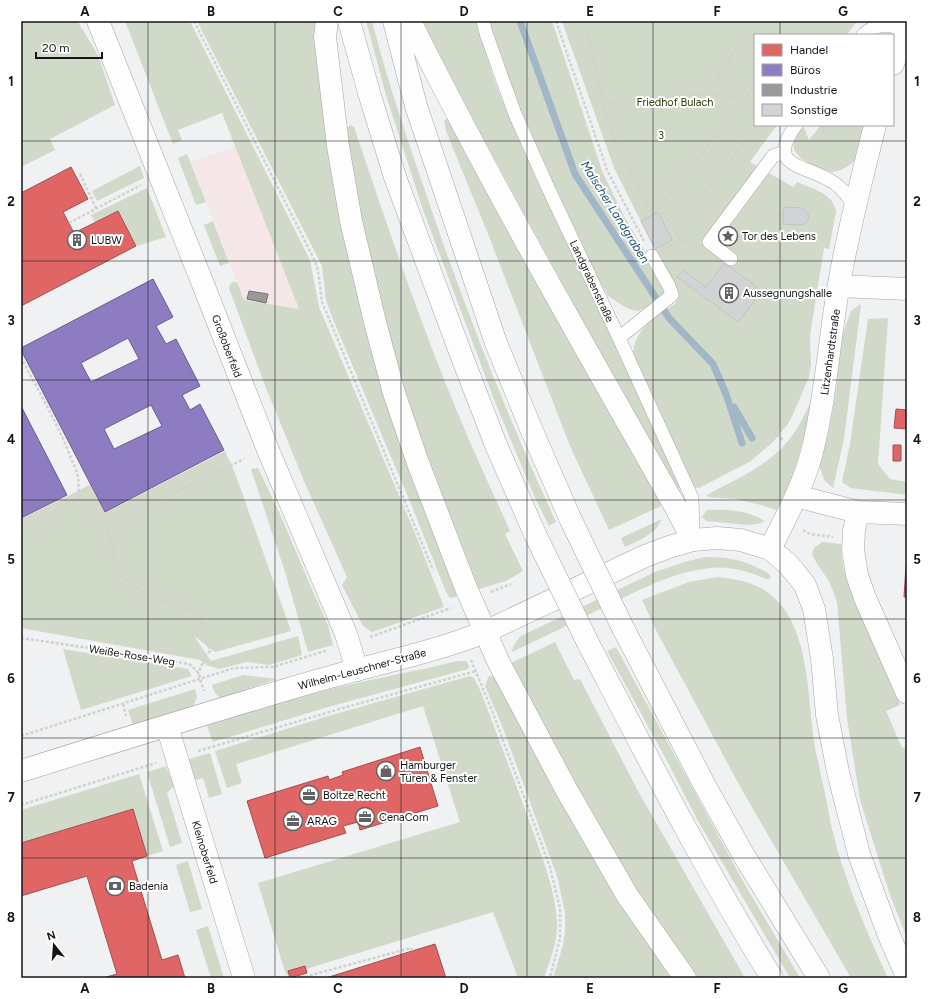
<svg xmlns="http://www.w3.org/2000/svg" width="928" height="999" viewBox="0 0 928 999" font-family="Figtree,sans-serif">
  <style>
    .industrial { fill: #f5e7e7 }
    .green { fill: #d1d9c9 }
    .shops { fill: #e06666; stroke: #a34e4e }
    .offices { fill: #8e7cc3; stroke: #695d8f; fill-rule: evenodd }
    .industry { fill: #999; stroke: #717172 }
    .lines { fill: none; stroke-linecap: round; stroke-linejoin: round }
    .stream { stroke: #a1b6c7; stroke-width: 7 }
    .building { fill: #d2d3d5; stroke: #c2c3c5 }
    .lane-casing { stroke: #a4a5a7; stroke-width: 14 }
    .street-casing { stroke: #a4a5a7; stroke-width: 23 }
    .secondary-casing { stroke: #a4a5a7; stroke-width: 23 }
    .highway-casing { stroke: #a4a5a7; stroke-width: 23 }
    .path { stroke: #d1d1d1; stroke-width: 2.5; stroke-dasharray: 3 2; stroke-linecap: butt }
    .lane { stroke: #fdfdfd; stroke-width: 13 }
    .street { stroke: #fdfdfd; stroke-width: 22 }
    .secondary { stroke: #fdfdfd; stroke-width: 22 }
    .highway { stroke: #fdfdfd; stroke-width: 22 }
    .highway-bridge-casing { stroke: #a4a5a7; stroke-width: 23; stroke-linecap: butt }
    .highway-bridge { stroke: #fdfdfd; stroke-width: 22 }
    .grid { fill: none; stroke: #141517; stroke-width: 1; stroke-opacity: 0.55 }
    .labels { text-anchor: middle; stroke-width: 4; stroke-linejoin: round; paint-order: stroke }
    .park-label { font-size: 11px; fill: #2d3c06; stroke: #fff }
    .poi-label { font-size: 11px; fill: #141517; stroke: #fff; text-anchor: start }
    .street-label { font-size: 11px; fill: #141517; stroke: #fff }
    .water-label { font-size: 12px; font-style: italic; fill: #1c4e6f; stroke: #fff }
    .neatline { fill: none; stroke: #141517; stroke-width: 1.5 }
    .grid-label { font-size: 13px; text-anchor: middle; font-weight: bold; fill: #141517 }
  </style>
  <rect width="100%" height="100%" fill="#eff1f3"/>
  <path class="industrial" d="M235 147 299 309 244 300 191 162Z"/>
  <path class="green" d="M21 21 78 22 98 55 115 105 50 139 55 150 21 167Z
    M125 21H190L310 260 319 307 417 538 444 607 372 632 363 626 342 585 347 577 304 481 264 383 229 288 230 284 233 282H237L244 300 299 309 222 113 178 130 182 140 173 144Z
    M197 21H315L323 103 456 591V597L450 598 446 592 411 504 332 317 326 300 322 266Z
    M366 21H372C386 76 404 129 422 182 461 298 505 412 556 522L549 526 535 498 495 402 422 207 386 95Z
    M419 21H477L492 73 501 97 678 482 680 494 602 356Z
    M486 21H552L603 173 624 216 665 285 664 293 648 306 639 311 632 310 625 307 608 296 592 268 518 111Z
    M562 21H857L847 35H755V125H777L750 162 793 187 797 182C812 189 834 193 836 212L829 249 824 248 810 335 811 366 809 377 794 412 788 424 773 442 751 461 699 488 692 487 633 357C633 329 655 317 676 303L677 293 614 168Z
    M447 119 451 121 660 500 661 506 609 530 570 446 488 234 446 131 444 120Z
    M351 125 354 127C386 222 418 317 456 409 473 450 492 491 510 531L505 534 523 571 506 581 479 589 465 559 419 440 383 321 350 163 347 127Z
    M821 125H865L855 161C849 165 844 169 838 171 824 175 801 161 794 150 793 139 796 133 804 127L809 140Z
    M187 154 206 202 196 205 178 158Z
    M140 166 144 178 97 201 92 191Z
    M147 188 166 237 137 246 118 211 95 222 91 215Z
    M213 221 229 263 220 266 204 225Z
    M861 304 844 439 833 488 824 480 819 464 829 430 836 392 842 336 851 311Z
    M888 318 878 464 890 479 907 482V495L851 488 842 482 850 444 868 319Z
    M812 400C804 438 796 477 776 510L761 505 735 499 708 497 707 495 709 494C741 476 772 465 794 433 801 423 806 411 812 400Z
    M225 451 235 473 291 631 215 652 194 636 211 661 298 636 302 655 269 665 247 662 219 669 206 665 200 660 21 628V519L90 485 105 513Z
    M258 468 280 514 311 587 328 625 333 645 308 652 285 572 251 469Z
    M707 510C726 509 748 510 765 521L761 523 749 525 706 521 702 517Z
    M662 519C655 535 639 540 625 547L621 538Z
    M822 542 841 544 842 560 845 574 900 705 886 711 902 748 907 747V754L905 755 907 760V938L890 895 860 800 847 718 837 602 830 583 816 562 812 554 814 548Z
    M705 557C724 557 741 559 758 568 763 570 768 572 771 577L769 579H766C748 571 729 566 710 568 671 572 636 592 602 608 572 623 542 638 512 652 513 645 516 641 521 636L655 572 688 561Z
    M718 577C744 580 764 584 782 606 810 641 808 705 815 748 817 757 819 766 821 775 825 792 828 808 831 825 843 877 866 930 888 978H851L742 790 657 632 642 600 689 582Z
    M555 642 574 680 580 679 638 791 745 978H695L680 957 596 828 511 663Z
    M616 647 744 883 800 978H790L698 821 666 759 607 651Z
    M63 649 188 669 192 676 81 710Z
    M457 661H466L469 666 468 669 328 707 213 742 207 726C246 713 286 700 327 690 370 679 414 672 457 661Z
    M243 675 277 679 220 698 215 693 212 685Z
    M470 676 474 678 481 692C497 735 514 779 530 823 541 855 555 887 557 922 558 942 550 959 544 978H518L493 912 286 975 258 883 460 822 423 706 236 764 242 783 227 788 215 751 328 716Z
    M489 676 495 677 675 978H553L563 945 565 931V912L557 876 501 723 485 686Z
    M195 689 197 697 193 707 133 726 128 710Z
    M210 753 222 794 209 798 203 778 195 780 189 759Z
    M166 766 174 786 167 793 182 843 170 847 147 772Z
    M139 774 163 851 147 856 133 809 21 843V810Z
    M188 861 202 909 190 912 176 865Z
    M208 926 224 978H211L196 930Z"/>
  <path class="shops" d="M71 167 88 199 63 212 74 233 118 211 136 246 21 306V193Z
    M896 409 907 410V429L894 428Z
    M893 445H901V461H893Z
    M906 566H907V597H904Z
    M420 747 438 806 360 830 358 822 343 826 346 833 265 858 247 801 328 776 329 780 343 775 342 772Z
    M133 809 147 856 132 861 134 868 162 960 178 955 185 978H103L117 974 87 876 21 896V843Z
    M435 944 446 978H326L412 951Z
    M305 966 307 973 290 978 288 971Z"/>
  <path class="offices" d="M153 279 173 317 156 326 166 344 176 339 200 386 182 395 190 410 200 404 224 450 105 512 21 350V348ZM128 338 139 359 91 382 81 363ZM151 405 162 426 114 449 104 429Z
    M21 406 67 495 21 518Z"/>
  <path class="industry" d="M249 291 268 294 266 303 247 299Z"/>
  <g class="lines">
    <path class="stream" d="M520 21 575 174 669 318 713 364 726 394 742 443
      M734 407 752 438"/>
  </g>
  <path class="building" d="M784 207 802 208 808 213 809 220 804 224 799 225 783 224Z
    M658 212 672 240 655 249 641 221Z
    M725 263 762 291 738 322 677 277 683 270 706 287Z"/>
  <g class="lines">
    <defs>
      <path id="lane" d="M483 21 486 33 515 114 549 190 619 338 692 498 693 533
        M863 35C875 22 889 26 905 28
        M796 125C765 168 804 164 831 181 841 186 848 197 855 206
        M731 259 709 242 773 156 785 152
        M619 338 672 295 669 286 652 256"/>
      <path id="street" d="M98 21 203 284 268 450 346 634 357 670
        M893 64 907 23
        M839 286 907 289
        M796 496 858 512 907 514
        M858 512 854 530 853 550 857 575 865 598 907 693
        M770 549C785 519 804 484 812 452 826 397 829 340 839 284 848 231 862 178 875 125
        M167 726 244 978"/>
      <path id="secondary" d="M21 771C120 740 219 709 319 680 375 664 431 653 485 632L645 556 669 547 693 540 717 538 741 540 770 549 788 564 805 585 814 609 822 659 827 715 838 772 859 854 888 933 907 977"/>
      <path id="highway" d="M327 21 325 37 338 146 351 221 375 322 394 393 418 463 466 588 499 663 566 789 627 895 685 978
        M349 21 370 96 395 177 462 357 496 445 535 534
        M394 21 416 106 496 343 532 431 570 518
        M410 21C492 186 584 346 675 506L693 540
        M623 628 704 784 743 854 819 978
        M588 643C647 756 705 870 772 978"/>
    </defs>
    <use href="#lane" class="lane-casing"/>
    <use href="#street" class="street-casing"/>
    <use href="#secondary" class="secondary-casing"/>
    <use href="#highway" class="highway-casing"/>
    <path class="path" d="M194 21 314 259 318 270 322 302 330 321 433 570
      M556 21 607 170 644 241
      M585 21 603 103 615 139 651 212 659 207 755 86
      M793 35 803 21
      M826 35 836 21
      M708 94 753 21
      M603 103 708 94 746 98 755 103
      M80 174 96 208
      M761 203 766 209 783 215
      M659 207 675 230 680 240 692 241
      M69 223 141 185
      M675 230 758 125
      M666 248 680 240
      M744 269 760 280 787 245
      M21 357C38 391 59 425 72 461 75 466 77 472 78 478 79 486 78 495 82 502 88 515 103 521 109 534 116 549 109 565 122 577 143 596 171 602 196 612L200 618 210 651 206 655 198 674
      M773 431 783 440
      M104 527 129 513 184 488 244 459
      M803 530 810 534 833 537
      M21 531 34 527 42 523 60 507 80 498
      M491 592 511 584
      M370 637 451 608
      M21 638 137 655 189 664 196 670 199 675 204 691
      M471 660 491 708 535 826 550 867 560 908V938L550 978
      M123 704 126 716
      M21 736 234 668 273 667 328 650
      M198 751 343 708 476 671
      M21 805 156 763
      M300 978 411 948 412 951"/>
    <use href="#lane" class="lane"/>
    <use href="#street" class="street"/>
    <use href="#secondary" class="secondary"/>
    <use href="#highway" class="highway"/>
    <defs>
      <path id="highway-bridge" d="M570 518 623 628
        M535 534 588 643"/>
    </defs>
    <use href="#highway-bridge" class="highway-bridge-casing"/>
    <use href="#highway-bridge" class="highway-bridge"/>
  </g>
  <path class="grid" d="M148 21V978M275 21V978M401 21V978M527 21V978M653 21V978M780 21V35M780 125V978M21 141H907M21 261H907M21 380H907M21 500H907M21 619H907M21 738H907M21 858H907"/>
  <defs>
    <symbol id="sight-ring" viewBox="-11 -11 22 22"><circle r="9.5" fill="#fff" stroke="#616264" stroke-width="1.5"/><path d="M0-6L1.8-2.2L6-1.7L2.9 1.2L3.7 5.4L0 3.3L-3.7 5.4L-2.9 1.2L-6-1.7L-1.8-2.2Z" fill="#616264"/></symbol>
    <symbol id="building-ring" viewBox="-11 -11 22 22"><circle r="9.5" fill="#fff" stroke="#616264" stroke-width="1.5"/><path d="M-4-6H4V6H1V3H-1V6H-4ZM-2.5-4.3h1.7v1.8h-1.7ZM.8-4.3h1.7v1.8H.8ZM-2.5-1h1.7V.8h-1.7ZM.8-1h1.7V.8H.8Z" fill="#616264"/></symbol>
    <symbol id="shop-ring" viewBox="-11 -11 22 22"><circle r="9.5" fill="#fff" stroke="#616264" stroke-width="1.5"/><path d="M-5-2.5h2.3a2.7 3.5 0 0 1 5.4 0H5L5.5 6h-11ZM-1.5-2.5h3a1.5 2.3 0 0 0-3 0Z" fill="#616264"/></symbol>
    <symbol id="office-ring" viewBox="-11 -11 22 22"><circle r="9.5" fill="#fff" stroke="#616264" stroke-width="1.5"/><path d="M-6-3h4V-5.5h4V-3h4V5H-6ZM-1-4.5V-3h2v-1.5ZM-6 0V1H6V0Z" fill="#616264"/></symbol>
    <symbol id="bank-ring" viewBox="-11 -11 22 22"><circle r="9.5" fill="#fff" stroke="#616264" stroke-width="1.5"/><path d="M-6-4H6V4H-6ZM0-2.3a2.3 2.3 0 1 0 0 4.6a2.3 2.3 0 1 0 0-4.6Z" fill="#616264"/></symbol>
  </defs>
  <g fill-rule="evenodd">
    <use href="#sight-ring" x="717" y="225" width="22" height="22"/>
    <use href="#building-ring" x="66" y="229" width="22" height="22"/>
    <use href="#building-ring" x="718" y="282" width="22" height="22"/>
    <use href="#shop-ring" x="375" y="760" width="22" height="22"/>
    <use href="#office-ring" x="298" y="784" width="22" height="22"/>
    <use href="#office-ring" x="354" y="806" width="22" height="22"/>
    <use href="#office-ring" x="282" y="810" width="22" height="22"/>
    <use href="#bank-ring" x="104" y="875" width="22" height="22"/>
  </g>
  <g class="labels">
    <g class="park-label">
      <text x="675" y="106">Friedhof Bulach</text>
      <text x="661" y="139">3</text>
    </g>
    <g class="poi-label">
      <text x="742" y="240">Tor des Lebens</text>
      <text x="91" y="244">LUBW</text>
      <text x="743" y="297">Aussegnungshalle</text>
      <text x="400" y="769">Hamburger<tspan x="400" dy="13">Türen &amp; Fenster</tspan></text>
      <text x="323" y="799">Boltze Recht</text>
      <text x="379" y="821">CenaCom</text>
      <text x="307" y="825">ARAG</text>
      <text x="129" y="890">Badenia</text>
    </g>
    <g class="street-label">
      <text transform="translate(592 281) rotate(65)" y="4">Landgrabenstraße</text>
      <text transform="translate(227 346) rotate(69)" y="4">Großoberfeld</text>
      <text transform="translate(830 352) rotate(-82)" y="4">Litzenhardtstraße</text>
      <text transform="translate(132 655) rotate(9)" y="4">Weiße-Rose-Weg</text>
      <text transform="translate(362 669) rotate(-15)" y="4">Wilhelm-Leuschner-Straße</text>
      <text transform="translate(205 852) rotate(73)" y="4">Kleinoberfeld</text>
    </g>
    <g class="water-label">
      <text transform="translate(615 212) rotate(58)" y="4">Malscher Landgraben</text>
    </g>
  </g>
  <rect width="928" height="999" fill="none" stroke="#ffffff" stroke-width="44"/>
  <rect x="754" y="34" width="140" height="92" fill="#ffffff" stroke="#a1a1a2"/>
  <rect x="762" y="44" width="20" height="12" fill="#e06666" stroke="#a1a1a2"/>
  <text x="790" y="54" font-size="12" fill="#141517">Handel</text>
  <rect x="762" y="64" width="20" height="12" fill="#8e7cc3" stroke="#a1a1a2"/>
  <text x="790" y="74" font-size="12" fill="#141517">Büros</text>
  <rect x="762" y="84" width="20" height="12" fill="#999999" stroke="#a1a1a2"/>
  <text x="790" y="94" font-size="12" fill="#141517">Industrie</text>
  <rect x="762" y="104" width="20" height="12" fill="#d2d3d5" stroke="#a1a1a2"/>
  <text x="790" y="114" font-size="12" fill="#141517">Sonstige</text>
  <g transform="translate(54 945) rotate(343)" stroke="#ffffff" stroke-width="3" paint-order="stroke">
  <path d="M0-3L7 15L0 10L-7 15Z" fill="#141517"/>
  <text y="-6" font-size="11" font-weight="bold" text-anchor="middle" fill="#141517">N</text>
  </g>
  <path d="M36 52v6h66v-6" fill="none" stroke="#141517" stroke-width="2"/>
  <text x="42" y="52" font-size="12" fill="#141517" stroke="#ffffff" stroke-width="3" paint-order="stroke">20 m</text>
  <rect x="22" y="22" width="884" height="955" class="neatline"/>
  <g class="grid-label">
    <text x="85" y="16">A</text>
    <text x="211" y="16">B</text>
    <text x="338" y="16">C</text>
    <text x="464" y="16">D</text>
    <text x="590" y="16">E</text>
    <text x="717" y="16">F</text>
    <text x="843" y="16">G</text>
    <text x="11" y="86">1</text>
    <text x="917" y="86">1</text>
    <text x="11" y="206">2</text>
    <text x="917" y="206">2</text>
    <text x="11" y="325">3</text>
    <text x="917" y="325">3</text>
    <text x="11" y="444">4</text>
    <text x="917" y="444">4</text>
    <text x="11" y="564">5</text>
    <text x="917" y="564">5</text>
    <text x="11" y="683">6</text>
    <text x="917" y="683">6</text>
    <text x="11" y="802">7</text>
    <text x="917" y="802">7</text>
    <text x="11" y="922">8</text>
    <text x="917" y="922">8</text>
    <text x="85" y="993">A</text>
    <text x="211" y="993">B</text>
    <text x="338" y="993">C</text>
    <text x="464" y="993">D</text>
    <text x="590" y="993">E</text>
    <text x="717" y="993">F</text>
    <text x="843" y="993">G</text>
  </g>
</svg>
